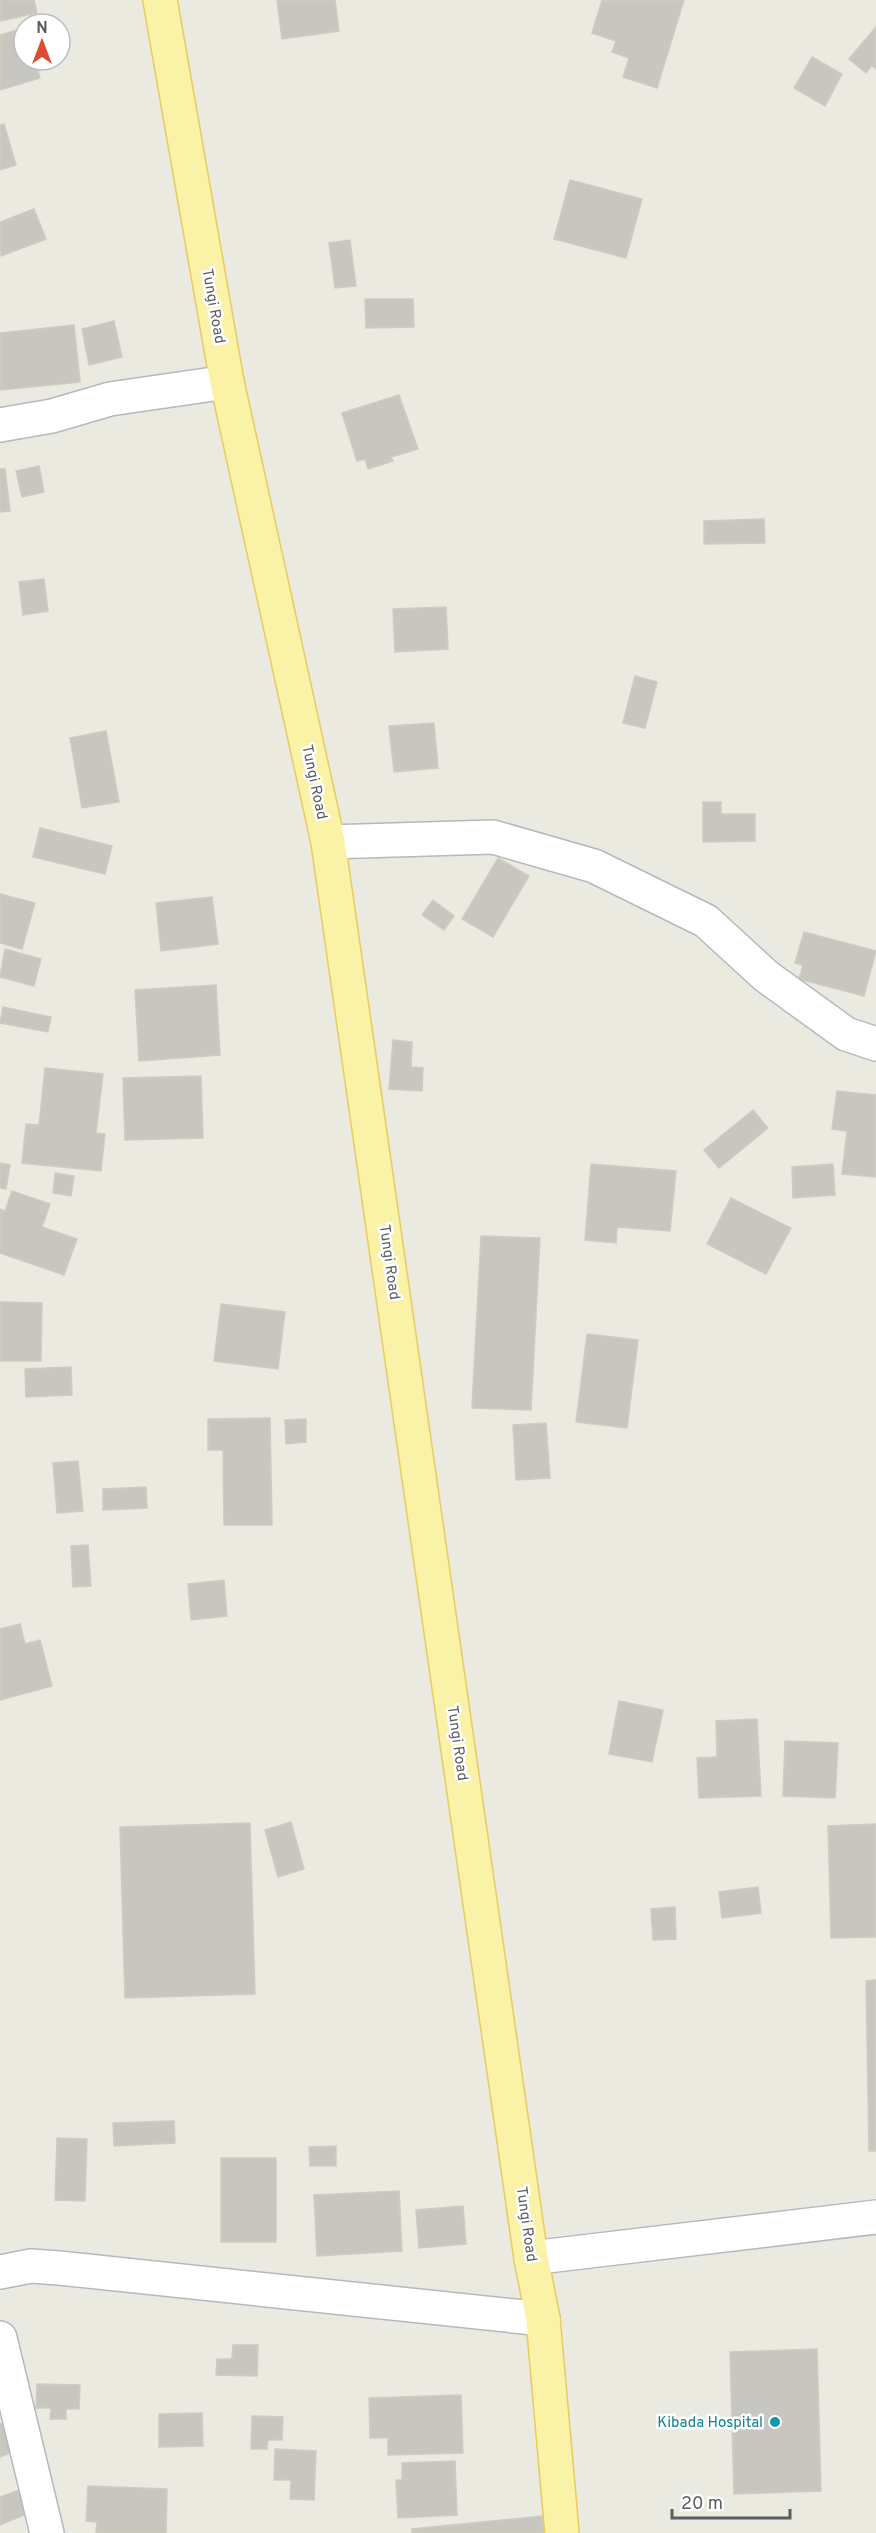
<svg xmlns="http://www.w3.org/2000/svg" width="876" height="2533" viewBox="0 0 876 2533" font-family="Overpass,sans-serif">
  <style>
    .building { fill: #c8c6c0; stroke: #d0cbbf; stroke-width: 1.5 }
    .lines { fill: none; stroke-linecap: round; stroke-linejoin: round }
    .minor-casing { stroke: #b6b8bd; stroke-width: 36 }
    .major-casing { stroke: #e9ca5c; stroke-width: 36 }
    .minor { stroke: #fff; stroke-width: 33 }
    .major { stroke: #faf2a7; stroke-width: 33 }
    .culture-dot { fill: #0f9aa8; stroke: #fff; stroke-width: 2 }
    .labels { text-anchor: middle; stroke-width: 5; stroke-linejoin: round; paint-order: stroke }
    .street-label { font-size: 15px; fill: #595c61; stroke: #fff }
    .culture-label { font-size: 15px; fill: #0d838f; stroke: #fff; text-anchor: end }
  </style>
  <rect width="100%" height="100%" fill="#ebeae0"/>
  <path class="building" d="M0 0H34L37 13 0 21Z
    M277 0H335L339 31 282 39Z
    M602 0H684L657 88 623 77 629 58 612 52 616 41 592 33Z
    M876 27V69L872 65 866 73 849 59Z
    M24 28V60H35L40 78 0 90V35Z
    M812 57 842 74 825 106 794 88Z
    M4 124 16 165 0 170V125Z
    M570 180 642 199 626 258 554 239Z
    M34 209 46 239 1 256 0 222Z
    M350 240 356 286 335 288 329 243Z
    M365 299H413L414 327 366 328Z
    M114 321 122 357 89 365 82 329Z
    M74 325 80 382 0 390V333Z
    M399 395 418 449 391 457 393 461 368 469 365 459 357 461 342 413Z
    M39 466 44 492 22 497 16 471Z
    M0 469H5L10 511 0 512Z
    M764 519 765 543 704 544V521Z
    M44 579 48 611 23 615 19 582Z
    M446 607 448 649 395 652 393 609Z
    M635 676 657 682 645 728 623 723Z
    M434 723 438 768 394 772 389 726Z
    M106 731 119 802 82 808 70 738Z
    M703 802H721V814H755V841L703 842Z
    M40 828 112 846 105 874 33 857Z
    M498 858 529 876 493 937 462 919Z
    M0 894 35 903 22 949 0 943Z
    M212 897 218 944 161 951 156 903Z
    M433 900 454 916 444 930 422 915Z
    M804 932 876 951 864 996 799 979 803 965 795 963Z
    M5 949 41 959 34 986 0 977Z
    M216 985 220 1055 139 1061 135 990Z
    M3 1007 51 1017 48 1032 0 1023Z
    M393 1040 412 1042 411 1067 423 1068 422 1091 389 1089Z
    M45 1068 103 1074 96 1133 105 1134 101 1171 22 1163 26 1124 39 1125Z
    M201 1076 203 1138 125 1140 123 1078Z
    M837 1091 876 1095V1177L842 1174 847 1131 832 1129Z
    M753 1110 768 1128 719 1168 704 1150Z
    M0 1163 10 1165 6 1189 0 1188Z
    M591 1164 676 1171 670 1231 617 1227 616 1243 585 1240Z
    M833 1164 835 1195 793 1198 792 1167Z
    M55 1173 74 1176 71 1196 53 1193Z
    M12 1191 50 1204 42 1227 77 1239 64 1275 0 1253V1209L5 1211Z
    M731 1198 791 1228 766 1274 707 1244Z
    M481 1236 540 1238 531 1410 472 1408Z
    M0 1302 42 1303 41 1361H0Z
    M221 1304 285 1312 278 1369 214 1361Z
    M587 1334 638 1340 627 1428 576 1422Z
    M71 1367 72 1395 26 1397 25 1369Z
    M270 1418 272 1525H224L223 1450H208V1419Z
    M306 1419V1442L286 1444 285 1420Z
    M546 1423 550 1478 516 1480 513 1425Z
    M78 1461 83 1511 57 1513 53 1463Z
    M146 1487 147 1508 103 1510V1489Z
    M88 1545 91 1586 73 1587 71 1546Z
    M224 1580 227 1616 191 1620 188 1584Z
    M20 1624 25 1644 40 1640 52 1686 0 1700V1629Z
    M619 1701 663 1710 652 1762 609 1754Z
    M757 1719 761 1796 699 1798 697 1758 717 1757 716 1721Z
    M785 1741 838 1743 835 1798 783 1796Z
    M291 1822 304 1869 278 1877 265 1830Z
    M250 1823 255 1994 125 1998 120 1827Z
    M876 1824V1937L831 1938 828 1826Z
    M758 1887 761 1913 722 1918 719 1892Z
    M675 1907 676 1939 653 1940 651 1909Z
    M876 1980V2151H869L866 1981Z
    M174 2121 175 2143 114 2146 113 2123Z
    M57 2138 87 2139 85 2201 55 2200Z
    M336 2146V2166H310L309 2147Z
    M221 2158H276V2242H221Z
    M399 2191 402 2251 317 2256 314 2195Z
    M463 2206 466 2244 419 2248 416 2210Z
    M233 2345H258L257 2376 216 2375 217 2359H232Z
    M817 2349 821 2491 734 2494 730 2352Z
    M37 2384 80 2385 79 2409H66V2419H50L51 2408H36Z
    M461 2395 463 2453 388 2455V2438H370L369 2398Z
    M202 2413 203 2446 159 2447V2414Z
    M252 2416 283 2417 282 2440H268L267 2449H251Z
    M2 2423 12 2452 0 2457V2424Z
    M275 2449 316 2451 314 2500 290 2499 291 2480H274Z
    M455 2461 457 2515 398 2518 396 2480H402V2463Z
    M88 2486 167 2489 166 2533H96L97 2522 86 2521Z
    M22 2489 31 2512 0 2525V2497Z
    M542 2516 544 2533H412V2529Z"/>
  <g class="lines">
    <defs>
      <path id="minor" d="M0 425 52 416 110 399 227 382
        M328 842 493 837 594 866 706 921 766 976 846 1034 876 1044
        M531 2258 876 2217
        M0 2272 31 2266 59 2268 543 2319
        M0 2338 47 2533"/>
      <path id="major" d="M160 0 227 382 328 842 531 2258 543 2319 562 2533"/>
    </defs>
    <use href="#minor" class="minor-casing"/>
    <use href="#major" class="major-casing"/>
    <use href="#minor" class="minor"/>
    <use href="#major" class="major"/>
  </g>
  <circle class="culture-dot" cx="775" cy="2422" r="6"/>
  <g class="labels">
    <g class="street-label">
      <text transform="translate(214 306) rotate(80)" y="5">Tungi Road</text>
      <text transform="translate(315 782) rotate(78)" y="5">Tungi Road</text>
      <text transform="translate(390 1262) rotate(82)" y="5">Tungi Road</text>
      <text transform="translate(458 1743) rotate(82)" y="5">Tungi Road</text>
      <text transform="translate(527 2224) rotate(82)" y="5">Tungi Road</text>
    </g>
    <g class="culture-label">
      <text x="763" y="2427">Kibada Hospital</text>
    </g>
  </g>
  <g transform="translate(42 42)"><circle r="28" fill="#ffffff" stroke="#bdbec0" stroke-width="1.5"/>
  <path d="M0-4.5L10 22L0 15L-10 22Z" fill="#df4b33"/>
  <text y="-9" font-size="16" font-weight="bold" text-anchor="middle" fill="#595c61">N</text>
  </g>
  <path d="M672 2509v9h118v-9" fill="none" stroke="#595c61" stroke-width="3"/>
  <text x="681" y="2509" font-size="18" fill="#595c61" stroke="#ffffff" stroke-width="4.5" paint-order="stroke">20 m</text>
</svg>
